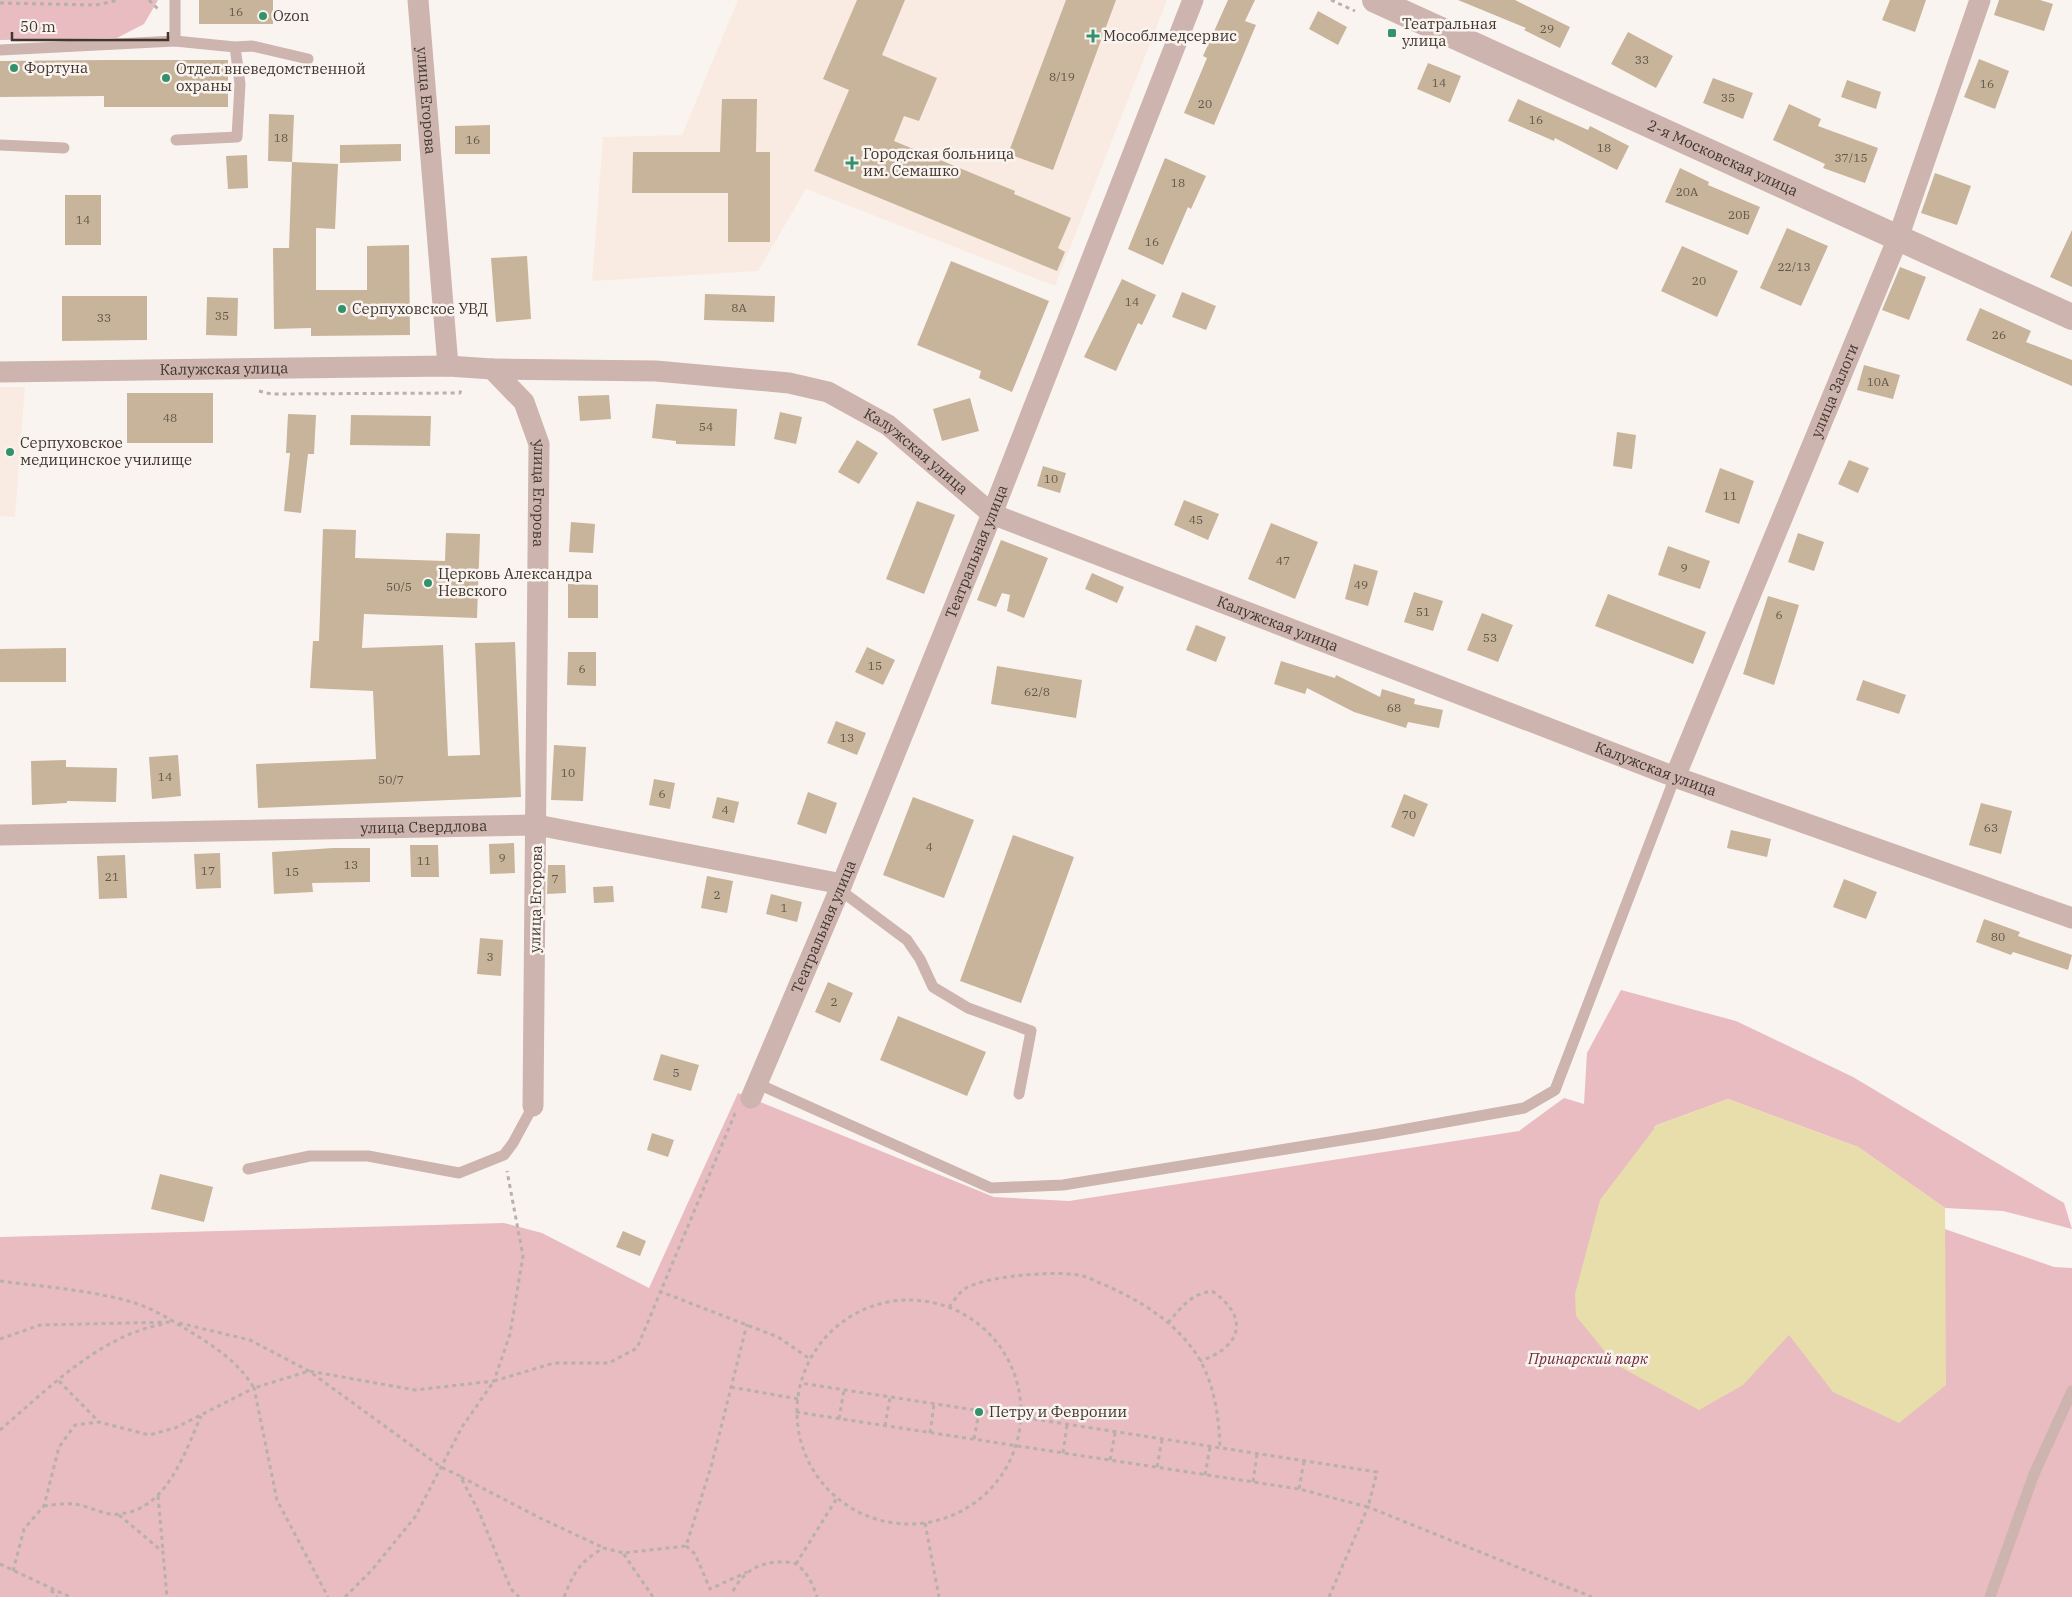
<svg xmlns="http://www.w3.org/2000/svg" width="2072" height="1597" viewBox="0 0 2072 1597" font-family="'IBM Plex Serif',serif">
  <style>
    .built { fill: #f9ebe1 }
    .green { fill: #e8bcc0 }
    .water { fill: #e8deab }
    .building { fill: #c7b49a }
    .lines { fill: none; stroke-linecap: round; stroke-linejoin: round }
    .path { stroke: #b8b0ab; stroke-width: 3; stroke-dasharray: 4 4; stroke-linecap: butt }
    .service { stroke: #cdb4ae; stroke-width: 11 }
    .minor { stroke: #cdb4ae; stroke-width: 21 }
    .tertiary { stroke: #cdb4ae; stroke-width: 26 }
    .poi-dot { fill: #33926b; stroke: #faf4f0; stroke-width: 2 }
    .labels { text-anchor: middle; stroke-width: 5; stroke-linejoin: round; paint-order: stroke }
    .number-label { font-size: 12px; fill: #625649 }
    .poi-label { font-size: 15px; fill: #41362e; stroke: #faf4f0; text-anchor: start }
    .street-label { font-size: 15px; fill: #41362e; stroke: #faf4f0 }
    .park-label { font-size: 15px; font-style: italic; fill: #702c38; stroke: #faf4f0 }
  </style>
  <rect width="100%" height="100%" fill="#faf4f0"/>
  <path class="built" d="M738 0H1167L1055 286 806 189 758 271 592 281 603 137 682 135Z
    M0 387H25L15 517 0 516Z"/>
  <path class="green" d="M0 0H158L144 24 117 38 0 40Z
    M1621 990 1736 1021 1853 1077 2064 1203 2072 1229 2003 1211 1945 1208 1858 1147 1728 1099 1657 1125 1654 1128 2054 1267 2072 1268V1597H0V1237L504 1223 542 1233 649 1288 738 1093 994 1197 1069 1201 1519 1131 1564 1098 1584 1104 1587 1053Z"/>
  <path class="water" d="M1728 1099 1858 1147 1945 1208 1946 1385 1899 1423 1833 1392 1789 1335 1743 1385 1699 1410 1615 1364 1576 1316 1575 1294 1600 1200 1657 1125Z"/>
  <path class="building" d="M199 0H273V24H199Z
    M857 0H905L882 55 937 78 919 121 904 116 894 141 1015 191 1014 194 1071 218 1058 248 1065 252 1057 271 814 171 849 90 823 79Z
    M1066 0H1116L1053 170 1008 154Z
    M1228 0H1255L1245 21 1256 25 1214 125 1184 113 1207 58 1203 56Z
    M1458 0H1515L1570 27 1560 48 1524 30 1526 28Z
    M1890 0H1926L1915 32 1882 20Z
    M1999 0H2040L2053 4 2044 31 1994 15Z
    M1318 11 1347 27 1338 45 1309 29Z
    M1628 32 1673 56 1656 88 1611 64Z
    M1979 59 2009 71 1995 109 1964 97Z
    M104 60H228V107H104V96L0 97V61Z
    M1428 63 1461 76 1450 103 1417 89Z
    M1713 78 1753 93 1743 119 1703 103Z
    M1847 80 1881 92 1876 109 1841 97Z
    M722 99H757L756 152H770V242H728V193H632L633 152H720Z
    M1518 99 1588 130 1590 126 1629 146 1617 170 1555 138 1554 141 1508 121Z
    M1789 104 1821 119 1818 126 1878 148 1865 183 1823 168 1825 164 1773 140Z
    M269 114 294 115 292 162 268 161Z
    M490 125V154H455V126Z
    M401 144V161L340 163V145Z
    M247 155 248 188 228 189 226 156Z
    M1165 158 1206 176 1191 209 1188 207 1163 265 1128 249Z
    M292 162 338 164 335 229 316 228V290H367V246L409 245 410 335 311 336V328L274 329 273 248H289Z
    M1680 168 1709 182 1708 185 1760 207 1748 235 1665 202Z
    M1935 173 1971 186 1957 225 1921 213Z
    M65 195H101V245H65Z
    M1787 228 1828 246 1801 306 1760 288Z
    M2072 230V287L2050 277Z
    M1682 246 1738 271 1717 317 1661 291Z
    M527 256 531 319 496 322 491 258Z
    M951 261 1049 301 1012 392 979 378 981 371 917 345Z
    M1900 267 1926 277 1909 320 1882 310Z
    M1122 279 1156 295 1142 325 1138 323 1116 371 1084 357Z
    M1182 292 1216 306 1206 330 1172 317Z
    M705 294 775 296 774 322 704 320Z
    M62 296H147V340L62 341Z
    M207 297 238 298 237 336 206 335Z
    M1980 308 2031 331 2026 342 2072 360V386L1966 340Z
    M1864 365 1900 375 1893 399 1857 390Z
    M127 393H213V443H127Z
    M609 395 611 419 580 421 578 396Z
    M970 398 979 431 942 441 933 409Z
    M656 404 737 409 735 446 676 444V441L652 438Z
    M780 412 802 417 796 444 774 439Z
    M288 414 316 415 314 454H308L301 513 284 511 290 453H286Z
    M351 415 431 416 430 446 350 445Z
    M1617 432 1636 435 1632 469 1613 466Z
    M857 440 878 453 859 484 838 472Z
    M1849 460 1869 468 1858 493 1838 484Z
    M1043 466 1066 473 1060 493 1037 486Z
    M1720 468 1754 481 1739 524 1705 512Z
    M1184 500 1219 514 1208 540 1174 525Z
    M917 501 955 515 924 594 886 579Z
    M571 522 595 524 593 553 569 552Z
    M1271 523 1318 542 1295 599 1248 579Z
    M323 529 356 530 355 558 445 561 446 533 480 534 477 618 364 614 362 648 443 645 448 756 480 755 475 643 515 642 521 797 258 808 256 764 376 759 373 691 310 688 313 641H319Z
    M1798 533 1824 542 1814 571 1788 562Z
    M1001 540 1048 558 1024 618 1007 611 1010 595 1002 593 996 607 977 600Z
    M1668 546 1710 561 1700 589 1658 575Z
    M1354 564 1378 571 1368 606 1345 599Z
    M1092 573 1124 587 1117 603 1085 589Z
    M568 584 598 585V618H568Z
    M1414 592 1443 601 1433 631 1404 622Z
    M1608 594 1706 632 1693 664 1595 626Z
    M1768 596 1799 605 1774 685 1743 674Z
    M1482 613 1513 625 1498 662 1467 650Z
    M1196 625 1226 637 1216 662 1186 650Z
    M867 647 895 660 883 685 855 672Z
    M66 648V682H0V649Z
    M568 652H596V686L567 685Z
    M1281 661 1335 678 1336 675 1380 697 1382 689 1415 699 1414 704 1443 710 1439 728 1408 722 1406 728 1354 712 1307 688 1305 694 1274 684Z
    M997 666 1082 680 1076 718 991 704Z
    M1863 680 1906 695 1899 714 1856 700Z
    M836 721 866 733 857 755 827 743Z
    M554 745 586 747 583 801 551 800Z
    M178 755 181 796 152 799 149 757Z
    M66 760V767L117 768 116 802 67 801V803L32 805 31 761Z
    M654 779 675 783 670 809 649 805Z
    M808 792 837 803 826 834 797 824Z
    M1404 794 1428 804 1414 837 1391 827Z
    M717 797 739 802 734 823 712 818Z
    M913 797 974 820 944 898 883 875Z
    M1981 803 2012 811 2001 854 1969 845Z
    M1731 830 1771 839 1767 857 1727 848Z
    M1013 835 1074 857 1021 1003 960 981Z
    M514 843 515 873 490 874 489 844Z
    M410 845H438L439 877H411Z
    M333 848H370V882L312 883 313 892 274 894 272 852Z
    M220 853 221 888 196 889 194 854Z
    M125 855 127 898 99 899 97 856Z
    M548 865H565L566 893 547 894Z
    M707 876 733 881 727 913 701 908Z
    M1844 879 1877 892 1866 919 1833 907Z
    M613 886 614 902 594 903 593 887Z
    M771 894 802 902 797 922 766 914Z
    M1984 919 2020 932 2018 936 2072 955 2068 970 2013 952 2011 955 1976 942Z
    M480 938 503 940 501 976 477 974Z
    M828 982 853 993 840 1023 815 1012Z
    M898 1016 986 1052 967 1096 880 1060Z
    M661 1054 699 1065 691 1091 653 1080Z
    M652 1133 674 1140 668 1157 647 1150Z
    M160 1174 213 1187 204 1222 151 1209Z
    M623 1231 646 1241 640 1256 616 1247Z"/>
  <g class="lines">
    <path class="path" d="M149 0 159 10
      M1331 0 1355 11
      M0 3 96 5 119 0
      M259 391 271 394 460 393 461 388
      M0 1281C45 1287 92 1290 135 1303 157 1310 179 1325 199 1337 221 1351 240 1365 254 1388L309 1371 415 1390 494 1381 510 1334 523 1256 507 1171
      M659 1291 778 1337 810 1359
      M797 1412a112 112 0 1 1 224 0a112 112 0 1 1-224 0Z
      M949 1307C953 1302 958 1294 963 1290 976 1281 1000 1278 1014 1276 1035 1274 1058 1272 1079 1275 1086 1276 1093 1280 1100 1283 1139 1299 1178 1323 1200 1360 1215 1387 1219 1418 1220 1448
      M179 1323 250 1340 309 1371 441 1467 460 1476 479 1512 511 1589 519 1597
      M1168 1323C1181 1307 1191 1294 1212 1291 1250 1317 1242 1347 1200 1361
      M0 1339 40 1325 172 1322
      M59 1381 99 1422
      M731 1387 798 1399
      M796 1412 1299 1489 1368 1507 1377 1472 800 1383
      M839 1419 844 1390
      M885 1426 890 1397
      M0 1430C48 1389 100 1335 164 1324
      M930 1433 934 1404
      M974 1439 979 1412
      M1063 1453 1067 1425
      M1110 1460 1115 1433
      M1157 1467 1162 1440
      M1205 1475 1210 1447
      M461 1477 540 1518 604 1548
      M1253 1482 1257 1454
      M1299 1489 1304 1461
      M158 1496 163 1551
      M44 1506C53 1505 65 1503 74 1504 89 1506 105 1516 119 1514 167 1510 185 1452 201 1416
      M119 1515 163 1552 167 1597
      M925 1523 939 1597
      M686 1546 695 1554 710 1589 747 1572
      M0 1564 70 1597
      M796 1564 837 1498
      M13 1571 24 1529 44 1506 59 1447 75 1425 99 1422 149 1435 175 1428 254 1388 277 1500 328 1597
      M51 1590 57 1597
      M733 1591C743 1572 759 1562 780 1562 785 1562 792 1562 796 1564 806 1570 814 1586 817 1597
      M345 1597 372 1570 415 1517 462 1427 494 1381 554 1363H609L637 1348 736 1111
      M564 1597C574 1572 580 1561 604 1548L623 1553
      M653 1597 623 1553 686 1546 711 1467 747 1324
      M1329 1597 1368 1507 1592 1597"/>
    <path class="service" d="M175 41 235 47 240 84 237 137 176 140
      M235 47 252 46 308 59
      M0 50 175 41V0
      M0 145 64 148
      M840 890 907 940 920 959 933 987 968 1008 1031 1031 1019 1094
      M758 1084 991 1188 1063 1185 1379 1134 1524 1108 1555 1090 1675 777
      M248 1169 310 1156H368L459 1173 504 1155 513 1143 533 1106
      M1990 1597 2034 1474 2072 1391"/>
    <g class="minor">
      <path id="s1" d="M418 0 448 366"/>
      <path id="s2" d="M492 369 656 371 789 383 828 392 888 425 992 514 1675 777 2072 918"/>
      <path id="s3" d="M0 372 448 366 492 369 524 402 539 444 533 1106"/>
      <path id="s4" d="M1675 777 1898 238 1980 0"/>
      <path id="s5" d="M0 835 537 825 842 884"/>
      <path id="s6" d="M751 1098 842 884 992 514 1193 0"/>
    </g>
    <path class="tertiary" id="s7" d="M1375 0 2072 317"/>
  </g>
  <g class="poi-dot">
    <circle cx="263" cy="16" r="5"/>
    <rect x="1387" y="28" width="10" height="10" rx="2.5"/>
    <path d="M1090.5 28.5h5v5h5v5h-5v5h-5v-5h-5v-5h5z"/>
    <circle cx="14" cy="68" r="5"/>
    <circle cx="166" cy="78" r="5"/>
    <path d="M849.5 155.5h5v5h5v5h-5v5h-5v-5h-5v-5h5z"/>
    <circle cx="342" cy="309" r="5"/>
    <circle cx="10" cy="452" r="5"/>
    <circle cx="428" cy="583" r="5"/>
    <circle cx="979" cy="1412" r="5"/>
  </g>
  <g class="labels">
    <g class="number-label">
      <text x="236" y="16">16</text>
      <text x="1547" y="33">29</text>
      <text x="1642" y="64">33</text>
      <text x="1062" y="81">8/19</text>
      <text x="1439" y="87">14</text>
      <text x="1987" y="88">16</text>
      <text x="1728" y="102">35</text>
      <text x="1205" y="108">20</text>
      <text x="1536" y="124">16</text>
      <text x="281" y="142">18</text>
      <text x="473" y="144">16</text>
      <text x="1604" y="152">18</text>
      <text x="1851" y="162">37/15</text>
      <text x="1178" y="187">18</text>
      <text x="1687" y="196">20А</text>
      <text x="1739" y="219">20Б</text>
      <text x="83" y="224">14</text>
      <text x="1152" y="246">16</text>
      <text x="1794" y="271">22/13</text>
      <text x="1699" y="285">20</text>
      <text x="1132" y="306">14</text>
      <text x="739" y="312">8А</text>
      <text x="222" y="320">35</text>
      <text x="104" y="322">33</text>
      <text x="1999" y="339">26</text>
      <text x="1878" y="386">10А</text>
      <text x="170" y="422">48</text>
      <text x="706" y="431">54</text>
      <text x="1051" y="483">10</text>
      <text x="1730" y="500">11</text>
      <text x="1196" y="524">45</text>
      <text x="1283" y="565">47</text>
      <text x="1684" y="572">9</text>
      <text x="1361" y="589">49</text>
      <text x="399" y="591">50/5</text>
      <text x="1423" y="616">51</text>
      <text x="1779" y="619">6</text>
      <text x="1490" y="642">53</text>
      <text x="875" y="670">15</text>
      <text x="582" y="673">6</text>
      <text x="1037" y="696">62/8</text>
      <text x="1394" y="712">68</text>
      <text x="847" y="742">13</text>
      <text x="568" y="777">10</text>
      <text x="165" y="781">14</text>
      <text x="391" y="784">50/7</text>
      <text x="662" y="798">6</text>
      <text x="725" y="814">4</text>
      <text x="1409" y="819">70</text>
      <text x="1991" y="832">63</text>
      <text x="929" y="851">4</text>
      <text x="502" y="862">9</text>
      <text x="424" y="865">11</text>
      <text x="351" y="869">13</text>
      <text x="208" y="875">17</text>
      <text x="292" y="876">15</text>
      <text x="112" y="881">21</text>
      <text x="555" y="883">7</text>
      <text x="717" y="899">2</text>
      <text x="784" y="912">1</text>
      <text x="1998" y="941">80</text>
      <text x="490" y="961">3</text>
      <text x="834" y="1006">2</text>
      <text x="676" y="1077">5</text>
    </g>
    <g class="poi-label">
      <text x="273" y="21">Ozon</text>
      <text x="1402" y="29">Театральная<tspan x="1402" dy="17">улица</tspan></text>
      <text x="1103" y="41">Мособлмедсервис</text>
      <text x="24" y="73">Фортуна</text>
      <text x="176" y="74">Отдел вневедомственной<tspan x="176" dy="17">охраны</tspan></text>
      <text x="863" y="159">Городская больница<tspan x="863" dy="17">им. Семашко</tspan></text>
      <text x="352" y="314">Серпуховское УВД</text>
      <text x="20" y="448">Серпуховское<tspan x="20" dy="17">медицинское училище</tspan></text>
      <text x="438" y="579">Церковь Александра<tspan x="438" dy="17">Невского</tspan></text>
      <text x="989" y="1417">Петру и Февронии</text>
    </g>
    <g class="street-label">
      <text dy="5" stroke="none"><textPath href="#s1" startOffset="101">улица Егорова</textPath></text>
      <text dy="5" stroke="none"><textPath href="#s7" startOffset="382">2-я Московская улица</textPath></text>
      <text dy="5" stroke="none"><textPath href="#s3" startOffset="224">Калужская улица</textPath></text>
      <text dy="5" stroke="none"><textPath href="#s4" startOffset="418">улица Залоги</textPath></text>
      <text dy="5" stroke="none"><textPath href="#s2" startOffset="444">Калужская улица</textPath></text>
      <text dy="5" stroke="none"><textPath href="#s3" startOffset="632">улица Егорова</textPath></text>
      <text dy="5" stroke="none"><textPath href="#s6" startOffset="591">Театральная улица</textPath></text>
      <text dy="5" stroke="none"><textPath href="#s2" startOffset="849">Калужская улица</textPath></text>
      <text dy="5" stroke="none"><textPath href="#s2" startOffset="1254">Калужская улица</textPath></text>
      <text dy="5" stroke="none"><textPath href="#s5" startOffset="424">улица Свердлова</textPath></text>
      <text transform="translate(536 899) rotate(-89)" y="5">улица Егорова</text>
      <text dy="5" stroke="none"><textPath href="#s6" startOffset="186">Театральная улица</textPath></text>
    </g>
    <g class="park-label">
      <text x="1588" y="1364">Принарский парк</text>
    </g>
  </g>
  <path d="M12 32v8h156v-8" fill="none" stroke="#41362e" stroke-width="2.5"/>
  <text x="20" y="32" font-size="15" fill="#41362e" stroke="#faf4f0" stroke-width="4" paint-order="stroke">50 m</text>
</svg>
